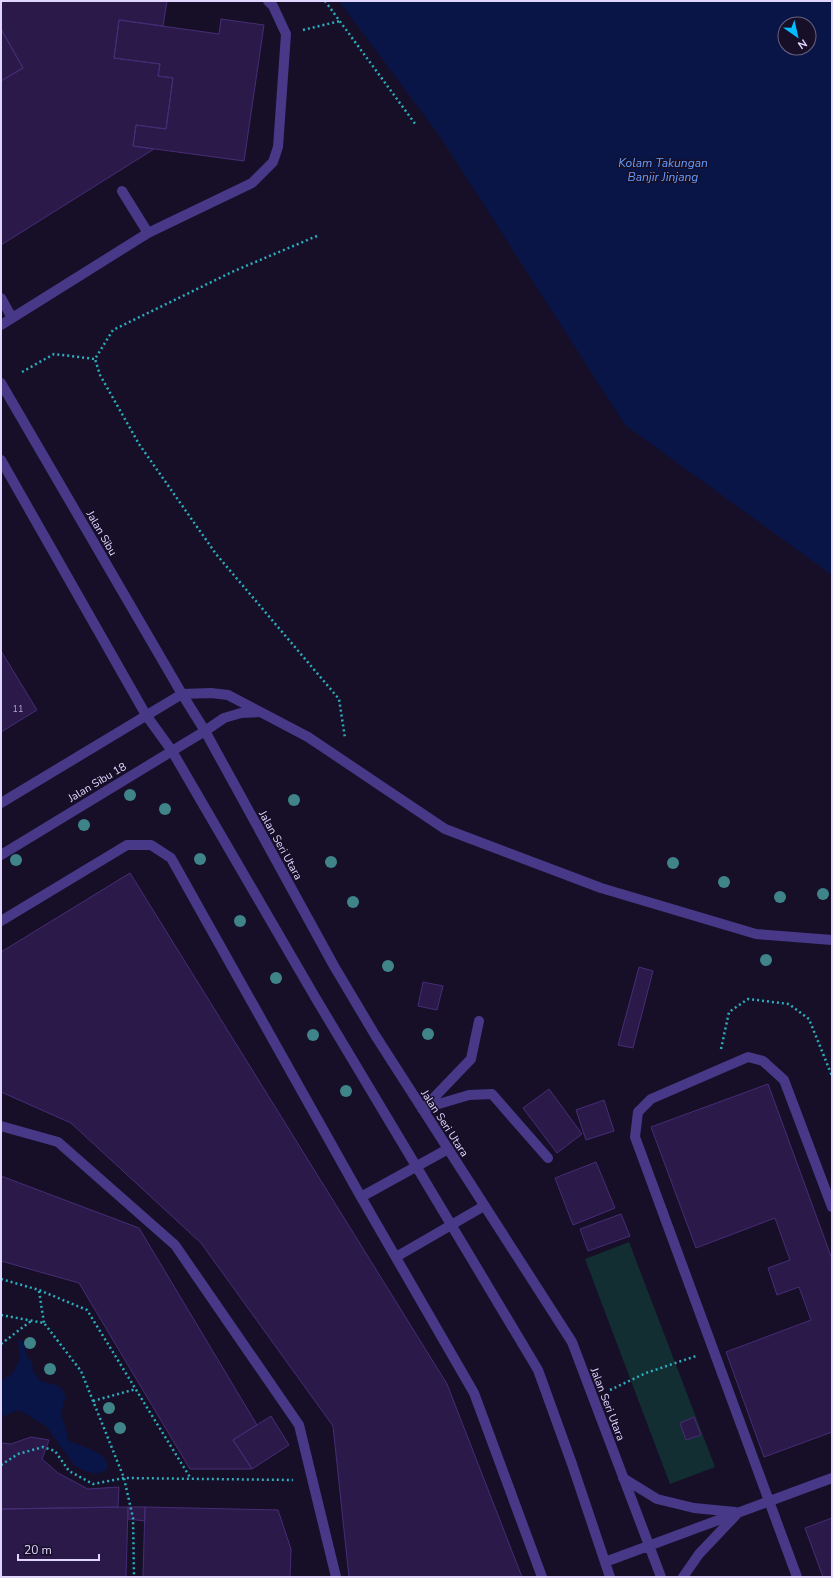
<svg xmlns="http://www.w3.org/2000/svg" width="833" height="1578" viewBox="0 0 833 1578" font-family="'Nunito Sans',sans-serif">
  <style>
    .green { fill: #122e32 }
    .water { fill: #091547; fill-rule: evenodd }
    .building { fill: #2b1a49; stroke: #462c76 }
    .lines { fill: none; stroke-linecap: round; stroke-linejoin: round }
    .path { stroke: #2caebd; stroke-width: 2.5; stroke-dasharray: 2 3; stroke-linecap: butt }
    .minor { stroke: #483988; stroke-width: 10 }
    .tree { fill: #3e8488 }
    .labels { text-anchor: middle; stroke-width: 3; stroke-linejoin: round; paint-order: stroke }
    .number-label { font-size: 9px; fill: #b4a7d2 }
    .street-label { font-size: 11px; fill: #e1d6ff; stroke: #170f28 }
    .water-label { font-size: 12px; font-style: italic; fill: #649eff; stroke: #170f28 }
  </style>
  <rect width="100%" height="100%" fill="#170f28"/>
  <path class="green" d="M629 1242 715 1467 670 1484 585 1259Z"/>
  <path class="water" d="M339 1H832V575L625 425 441 138ZM785 24H809V48H785Z
    M18 1339 23 1342 25 1348 26 1356 32 1362 33 1371 41 1381 59 1386 66 1396 61 1413 69 1441 90 1449 103 1456 108 1465 107 1470 96 1474 85 1471 75 1466 46 1426 19 1410 1 1417V1381L13 1373 20 1359Z"/>
  <path class="building" d="M1 1H167L163 26 119 20 114 58 160 64 158 76 173 78 166 129 136 125 133 146 154 149 1 245V81L23 68 1 29Z
    M221 19 264 25 244 161 133 146 136 125 166 129 173 78 158 76 160 64 114 58 119 20 219 34Z
    M1 29 23 68 1 81Z
    M1 651 37 710 1 732Z
    M130 873 447 1384 522 1577H349L333 1426 201 1243 71 1123 1 1092V952Z
    M639 967 653 971 633 1048 618 1045Z
    M423 982 443 986 437 1010 418 1006Z
    M768 1084 832 1259V1432L764 1457 726 1352 811 1320 799 1287 777 1295 768 1268 790 1260 775 1218 696 1248 651 1127Z
    M549 1089 582 1134 557 1153 523 1108Z
    M604 1100 614 1131 586 1140 576 1110Z
    M596 1162 615 1208 573 1225 555 1178Z
    M1 1176 139 1228 257 1425 233 1440 252 1469H190L79 1283 1 1261Z
    M621 1214 630 1236 588 1251 580 1229Z
    M271 1416 289 1445 252 1469 233 1440Z
    M694 1417 701 1435 686 1440 680 1423Z
    M31 1437 49 1440 42 1459 58 1473 88 1489 119 1487 118 1507 1 1509V1443L11 1444Z
    M128 1507 126 1577H1V1509Z
    M128 1507H145V1521L128 1519Z
    M145 1507 278 1510 291 1549 290 1577H143Z
    M832 1518V1577H823L805 1528Z"/>
  <g class="lines">
    <path class="path" d="M325 1 416 125
      M303 30 340 21
      M317 236 234 271 113 330 95 359 100 375 139 444 216 554 339 699 345 738
      M22 372 54 354 95 359
      M721 1049 729 1012 748 999 789 1004 809 1019 832 1076
      M1 1279 39 1290 87 1310 191 1479
      M39 1291 44 1323
      M1 1315 44 1323 81 1371 124 1478 133 1518 134 1577
      M1 1344 31 1321
      M610 1390 646 1373 696 1356
      M93 1401 136 1389
      M1 1465 18 1454 43 1447 55 1451 69 1471 93 1484 124 1478 293 1480"/>
    <path class="minor" d="M122 191 148 233
      M1 298 12 318
      M1 325 148 233 252 183 273 162 278 147 286 34 273 6 268 1
      M1 383 182 694 205 731 334 966 375 1035 572 1342 661 1577
      M1 460 146 715 172 751 315 997 538 1370 572 1464 610 1577
      M1 803 182 694 211 693 228 695 308 737 445 829 601 888 756 934 832 940
      M1 855 205 731 224 718 241 713 260 712
      M1 921 127 845H151L171 858 361 1197 474 1393 542 1577
      M424 1108 471 1059 479 1021
      M422 1109 469 1095 492 1094 548 1158
      M1 1126 58 1142 175 1245 299 1425 336 1577
      M361 1197 448 1149
      M396 1257 484 1206
      M623 1478 657 1499 694 1508 735 1512
      M605 1562 832 1478
      M683 1577 699 1554 736 1515
      M797 1577 635 1137 638 1112 651 1099 748 1057 763 1061 784 1080 832 1207"/>
  </g>
  <g class="tree">
    <circle cx="130" cy="795" r="6"/>
    <circle cx="294" cy="800" r="6"/>
    <circle cx="165" cy="809" r="6"/>
    <circle cx="84" cy="825" r="6"/>
    <circle cx="200" cy="859" r="6"/>
    <circle cx="16" cy="860" r="6"/>
    <circle cx="331" cy="862" r="6"/>
    <circle cx="673" cy="863" r="6"/>
    <circle cx="724" cy="882" r="6"/>
    <circle cx="823" cy="894" r="6"/>
    <circle cx="780" cy="897" r="6"/>
    <circle cx="353" cy="902" r="6"/>
    <circle cx="240" cy="921" r="6"/>
    <circle cx="766" cy="960" r="6"/>
    <circle cx="388" cy="966" r="6"/>
    <circle cx="276" cy="978" r="6"/>
    <circle cx="428" cy="1034" r="6"/>
    <circle cx="313" cy="1035" r="6"/>
    <circle cx="346" cy="1091" r="6"/>
    <circle cx="30" cy="1343" r="6"/>
    <circle cx="50" cy="1369" r="6"/>
    <circle cx="109" cy="1408" r="6"/>
    <circle cx="120" cy="1428" r="6"/>
  </g>
  <g class="labels">
    <g class="number-label">
      <text x="18" y="712">11</text>
    </g>
    <g class="street-label">
      <text transform="translate(102 533) rotate(60)" y="4">Jalan Sibu</text>
      <text transform="translate(97 782) rotate(-31)" y="4">Jalan Sibu 18</text>
      <text transform="translate(281 845) rotate(61)" y="4">Jalan Seri Utara</text>
      <text transform="translate(445 1123) rotate(57)" y="4">Jalan Seri Utara</text>
      <text transform="translate(608 1404) rotate(69)" y="4">Jalan Seri Utara</text>
    </g>
    <g class="water-label">
      <text x="663" y="167">Kolam Takungan<tspan x="663" dy="14">Banjir Jinjang</tspan></text>
    </g>
  </g>
  <rect width="833" height="1578" fill="none" stroke="#e1d6ff" stroke-width="4"/>
  <g transform="translate(797 36) rotate(146)"><circle r="19" fill="#170f28" stroke="#685f7e"/>
  <path d="M0-3L7 15L0 10L-7 15Z" fill="#02bdff"/>
  <text y="-6" font-size="11" font-weight="bold" text-anchor="middle" fill="#e1d6ff">N</text>
  </g>
  <path d="M18 1554v6h81v-6" fill="none" stroke="#e1d6ff" stroke-width="2"/>
  <text x="24" y="1554" font-size="12" fill="#e1d6ff" stroke="#170f28" stroke-width="3" paint-order="stroke">20 m</text>
</svg>
